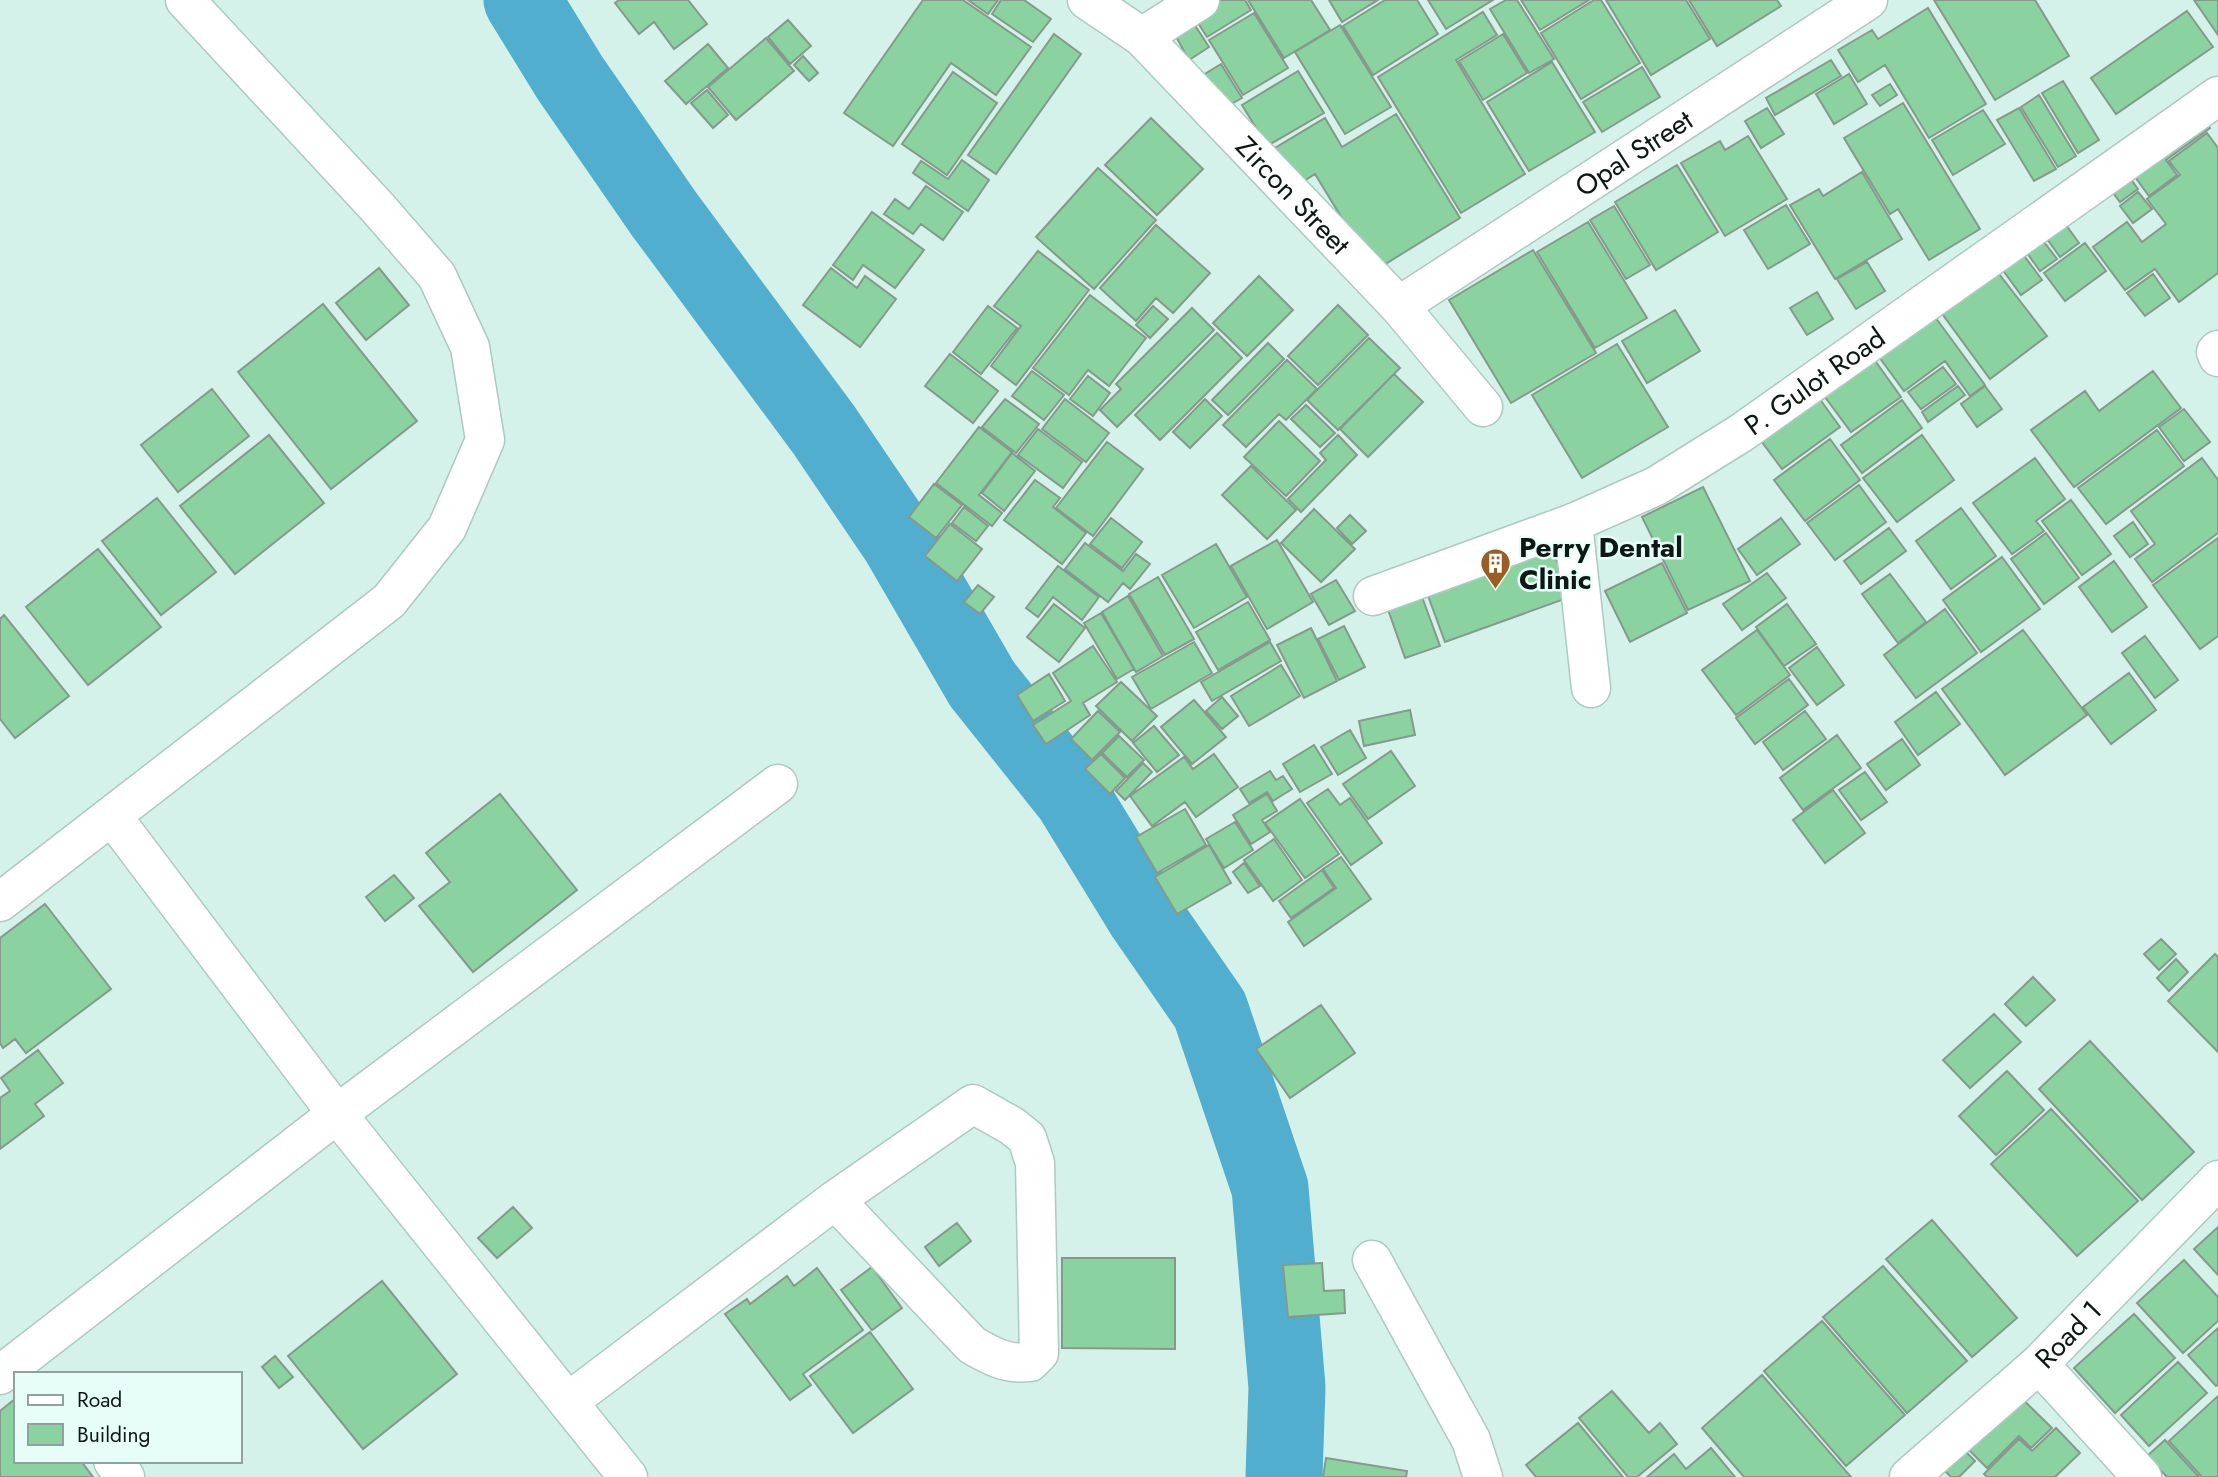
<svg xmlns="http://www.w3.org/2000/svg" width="2218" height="1477" viewBox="0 0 2218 1477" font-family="Jost,sans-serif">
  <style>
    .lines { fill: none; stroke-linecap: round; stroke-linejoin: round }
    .river { stroke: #51aecf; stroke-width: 77 }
    .building { fill: #8bd2a1; stroke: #859a8a; stroke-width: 2 }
    .street-casing { stroke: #adcac2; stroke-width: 41 }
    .street { stroke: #fff; stroke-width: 38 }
    .labels { text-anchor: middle; stroke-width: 5; stroke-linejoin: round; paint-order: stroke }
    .street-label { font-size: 28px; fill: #0d1815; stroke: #e6fef7 }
    .poi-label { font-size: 28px; font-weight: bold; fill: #0d1815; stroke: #e6fef7; text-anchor: start }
  </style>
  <rect width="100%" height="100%" fill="#d4f2ea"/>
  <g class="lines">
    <path class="river" d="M522 0 570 78 664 214 824 430 899 541 982 684 1072 797 1143 913 1210 1010 1270 1188 1287 1387 1284 1477"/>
  </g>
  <path class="building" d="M619 0H688L707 24 674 49 654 22 639 34 615 3Z
    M923 0H963L1031 47 996 95 951 63 893 146 844 113Z
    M968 0H998L988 14Z
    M1001 0H1024L1051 19 1033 42 992 14Z
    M1204 0H1245L1251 10 1207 37 1189 9Z
    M1248 0H1311L1330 30 1284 58Z
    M1329 0H1378L1342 22Z
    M1385 0H1417L1438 34 1373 75 1343 26Z
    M1428 0H1493L1446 29Z
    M1506 0H1517L1554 59 1529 73 1490 9Z
    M1521 0H1589L1540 30Z
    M1594 0H1601L1640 63 1581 99 1541 33Z
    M1606 0H1686L1710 39 1651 75Z
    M1689 0H1777L1781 6 1717 46Z
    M1934 0H2035L2069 56 1995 100Z
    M2194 0H2218V35Z
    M1928 8 1986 104 1929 138 1885 65 1858 82 1838 50 1872 30 1878 39Z
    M2187 11 2213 47 2116 114 2091 78Z
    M1483 12 1497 35 1456 60 1525 174 1461 213 1378 77Z
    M1187 13 1209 47 1189 60 1169 24Z
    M1254 13 1288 68 1243 95 1209 40Z
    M788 20 811 46 790 64 768 37Z
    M1340 25 1391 107 1345 134 1295 52Z
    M1054 34 1081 54 996 174 968 155Z
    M1503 34 1527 73 1483 100 1459 61Z
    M766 38 794 71 736 120 708 87Z
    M708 44 728 68 686 104 665 81Z
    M803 56 818 73 809 81 794 65Z
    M1831 60 1841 76 1775 115 1766 98Z
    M1552 62 1595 132 1529 171 1487 102Z
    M1221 64 1242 98 1224 108 1203 75Z
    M1642 67 1660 97 1602 132 1583 102Z
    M1298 71 1324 113 1267 146 1242 105Z
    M953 72 997 103 947 175 902 144Z
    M1849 74 1867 104 1834 124 1816 94Z
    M2063 81 2099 140 2078 153 2042 93Z
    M1890 84 1897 95 1880 106 1872 95Z
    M707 90 728 115 713 128 691 103Z
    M2039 95 2076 156 2058 167 2021 107Z
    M1903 103 1980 229 1929 260 1898 209 1890 214 1844 138Z
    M1767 108 1784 134 1761 148 1745 121Z
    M2019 108 2056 169 2034 181 1997 120Z
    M1983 110 2005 144 1953 175 1932 140Z
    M1396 114 1460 218 1374 271 1315 174 1293 188 1270 151 1325 118 1342 147Z
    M2198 114 2210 128 2166 160 2177 175 2149 196 2127 166Z
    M1151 118 1203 169 1157 215 1105 165Z
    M2207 133 2218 148V273L2179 302 2155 269 2125 290 2093 247 2127 222 2142 242 2166 224 2147 199 2180 175 2169 161Z
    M1748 136 1787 199 1725 236 1681 163 1720 141 1725 150Z
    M962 160 989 180 968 211 913 173 921 161 948 179Z
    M1677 165 1718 232 1656 270 1615 202Z
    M2122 167 2138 189 2120 202 2104 181Z
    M1098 168 1156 220 1094 289 1036 237Z
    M1862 172 1902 239 1835 279 1790 205 1819 189 1823 196Z
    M926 186 963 212 943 240 921 224 913 234 884 214 895 199 909 209Z
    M2138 192 2152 209 2133 223 2120 206Z
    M1786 205 1810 244 1768 269 1744 230Z
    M1614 206 1650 265 1626 279 1590 220Z
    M872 212 924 250 895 288 863 265 853 280 833 265Z
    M2061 218 2079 243 2060 257 2042 232Z
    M1588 222 1647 318 1595 348 1537 252Z
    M1156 225 1210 273 1173 313 1156 298 1136 321 1100 288Z
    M2038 234 2057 259 2040 271 2022 246Z
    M2014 242 2042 280 2021 295 1994 258Z
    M2085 243 2106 271 2065 301 2044 273Z
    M1533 250 1596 353 1511 403 1449 300Z
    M1038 251 1089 290 1016 385 991 366 1021 326 994 306Z
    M1989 261 2047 336 1990 379 1932 300Z
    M1867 262 1885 291 1856 309 1837 279Z
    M379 268 409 305 366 340 336 303Z
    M831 268 857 288 865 276 896 299 860 347 803 305Z
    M2153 274 2170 298 2145 316 2127 293Z
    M1259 276 1293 310 1247 356 1213 323Z
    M1817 292 1833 319 1807 335 1790 308Z
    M1090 295 1146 338 1109 386 1088 370 1069 395 1033 368Z
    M323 304 417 421 331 489 238 372Z
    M1338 305 1368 335 1318 385 1288 356Z
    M988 306 1017 328 981 374 953 352Z
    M1153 306 1168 319 1150 338 1136 325Z
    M1927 306 1985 385 1970 396 1945 361 1904 391 1871 346Z
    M1192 308 1214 330 1117 427 1100 410 1121 389 1116 384Z
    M1675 310 1700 351 1647 383 1622 341Z
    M1217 333 1242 358 1160 440 1135 415Z
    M1369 338 1400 368 1338 430 1307 400Z
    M1268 343 1284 359 1228 415 1212 400Z
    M1617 344 1668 427 1582 478 1532 395Z
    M1866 348 1901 397 1851 432 1816 385Z
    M950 354 998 391 973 423 925 386Z
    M1287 360 1317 389 1286 420 1279 414 1246 447 1223 425Z
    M1943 367 1956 384 1921 409 1908 392Z
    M1032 371 1064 395 1044 420 1012 396Z
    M2153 371 2181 408 2074 487 2031 430 2085 391 2099 411Z
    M1394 374 1423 402 1368 457 1340 429Z
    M1088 376 1110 393 1093 416 1070 399Z
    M1958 386 1965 395 1928 422 1922 412Z
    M1985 386 2002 409 1977 427 1961 404Z
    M1811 387 1840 427 1782 469 1753 430Z
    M212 389 249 436 178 492 141 445Z
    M1005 399 1039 424 1016 453 982 427Z
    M1065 399 1109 433 1086 462 1042 429Z
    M1205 399 1222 416 1190 448 1173 432Z
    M1902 400 1922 428 1862 473 1841 445Z
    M1306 405 1335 433 1320 447 1291 419Z
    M2184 409 2210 442 2184 461 2159 427Z
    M1279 421 1320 461 1286 496 1244 457Z
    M979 427 1012 452 979 495 1002 513 992 526 936 483Z
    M1038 429 1082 462 1063 488 1018 455Z
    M2157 430 2184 466 2106 524 2078 488Z
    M269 435 324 503 235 574 180 506Z
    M1338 435 1357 455 1301 512 1288 499 1326 460 1320 453Z
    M1922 435 1954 480 1897 522 1863 478Z
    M1830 439 1860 480 1805 521 1774 480Z
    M1107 442 1143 469 1093 536 1056 508Z
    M1012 453 1035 471 1004 511 982 493Z
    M2035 458 2065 499 2036 521 2044 531 2012 554 1973 503Z
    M2202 458 2218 480V533L2152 582 2135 559 2155 544 2131 511Z
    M1251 466 1296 510 1267 539 1222 495Z
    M1035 480 1060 498 1053 507 1086 533 1062 564 1004 520Z
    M934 484 962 505 936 538 909 517Z
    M1859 485 1886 522 1835 560 1807 523Z
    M1703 487 1750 581 1688 610 1642 517Z
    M157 498 216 572 161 615 102 541Z
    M2071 500 2111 554 2082 575 2042 521Z
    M964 507 988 526 976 541 952 523Z
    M1961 508 1996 556 1951 589 1916 541Z
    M1314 509 1355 549 1321 582 1281 543Z
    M1350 515 1366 531 1352 544 1337 528Z
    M1111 518 1142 542 1122 568 1090 544Z
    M1781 518 1800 544 1757 575 1738 549Z
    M2133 522 2148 544 2130 557 2114 536Z
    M950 524 982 549 957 581 925 556Z
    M1889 528 1906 551 1861 584 1844 561Z
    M2046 533 2079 578 2044 604 2011 559Z
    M1548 537 1570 597 1445 642 1423 582Z
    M2218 538V636L2200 649 2153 585Z
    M1277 540 1313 602 1267 629 1231 566Z
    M1085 543 1123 571 1136 554 1150 564 1130 589 1123 583 1108 602 1065 569Z
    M1216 544 1247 597 1194 628 1162 575Z
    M98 549 161 627 88 685 26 607Z
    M2002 557 2040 609 1981 652 1943 600Z
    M2114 561 2147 607 2112 632 2079 587Z
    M1662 563 1687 613 1630 642 1605 591Z
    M1058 566 1099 597 1082 620 1053 597 1038 617 1026 608Z
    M1767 573 1786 598 1742 630 1723 604Z
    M1890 574 1926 622 1898 643 1862 594Z
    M1158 577 1194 639 1165 655 1129 594Z
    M1336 580 1355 611 1329 625 1311 594Z
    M978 585 994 597 980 614 964 602Z
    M1418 586 1440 646 1405 658 1384 598Z
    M1128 596 1163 656 1136 672 1102 612Z
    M1248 602 1270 640 1218 670 1196 632Z
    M1054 604 1085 628 1059 662 1027 637Z
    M1787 604 1816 644 1784 666 1756 627Z
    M1945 609 1977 653 1916 698 1884 655Z
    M1101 613 1134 669 1117 679 1084 623Z
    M4 615 69 696 15 738 0 719V619Z
    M1344 626 1365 667 1339 680 1318 639Z
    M1311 628 1337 681 1304 698 1277 645Z
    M1757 630 1790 675 1736 715 1702 670Z
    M2023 630 2087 715 2005 775 1942 689Z
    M2145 636 2178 680 2155 698 2122 653Z
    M1194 642 1212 673 1151 709 1132 677Z
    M1270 642 1281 661 1212 701 1201 682Z
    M1093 646 1117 682 1083 703 1090 715 1046 744 1033 725 1071 701 1053 673Z
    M1817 647 1844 685 1817 705 1789 668Z
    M1281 665 1300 696 1249 726 1231 696Z
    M2129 673 2156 710 2111 744 2083 707Z
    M1049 674 1065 701 1033 721 1017 695Z
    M1789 679 1808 705 1755 744 1736 718Z
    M1121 682 1157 716 1132 741 1096 706Z
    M1936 692 1960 724 1918 755 1895 722Z
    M1222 697 1238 716 1222 729 1206 711Z
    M1194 700 1226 737 1192 764 1161 727Z
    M1410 710 1415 735 1364 746 1359 721Z
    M1098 711 1120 732 1092 760 1071 739Z
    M1805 711 1826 739 1783 770 1763 742Z
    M1154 726 1179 755 1157 772 1133 743Z
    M1350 730 1366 758 1338 775 1321 747Z
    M1837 735 1861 768 1803 810 1780 778Z
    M1119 736 1144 760 1127 777 1102 753Z
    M1902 739 1920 765 1886 790 1867 764Z
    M1314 745 1332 774 1300 792 1283 764Z
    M1391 751 1415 786 1368 819 1343 784Z
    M1101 754 1125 778 1110 794 1085 769Z
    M1214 754 1238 787 1196 817 1185 802 1152 826 1130 796 1184 757 1193 769Z
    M1143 763 1152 772 1125 800 1116 791Z
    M1270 771 1276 780 1283 776 1292 789 1273 801 1267 792 1249 803 1240 789Z
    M1865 772 1887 802 1861 820 1839 790Z
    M1328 789 1340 805 1350 798 1382 843 1351 865 1307 803Z
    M1833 790 1865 833 1825 863 1793 820Z
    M500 794 577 890 473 972 419 906 450 882 426 853Z
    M1267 794 1277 811 1262 820 1270 832 1251 844 1233 815Z
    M1300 799 1339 854 1305 878 1265 823Z
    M1185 809 1206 845 1157 873 1136 837Z
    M1235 822 1253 850 1224 868 1206 839Z
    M1274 839 1302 880 1273 901 1244 860Z
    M1209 845 1231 883 1177 914 1155 877Z
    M1341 857 1371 899 1304 946 1288 922 1336 888 1323 869Z
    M1244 863 1260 886 1248 893 1233 872Z
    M1322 870 1334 888 1291 918 1279 901Z
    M394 875 414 898 385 921 366 897Z
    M45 904 111 989 26 1053 15 1039 3 1048 0 1043V938Z
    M2161 939 2176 954 2159 970 2144 954Z
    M2215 954 2218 957V1052L2168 1001Z
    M2176 959 2188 972 2169 991 2157 978Z
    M2033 977 2055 1000 2026 1026 2005 1004Z
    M1321 1005 1355 1053 1290 1098 1256 1049Z
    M1994 1014 2021 1042 1970 1088 1943 1060Z
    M2090 1041 2194 1152 2142 1200 2039 1089Z
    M38 1050 63 1083 35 1104 44 1116 0 1149V1098L10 1091 1 1078Z
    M2007 1071 2044 1110 1996 1155 1959 1116Z
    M2051 1109 2138 1201 2077 1256 1991 1164Z
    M513 1207 532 1228 497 1258 478 1238Z
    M1932 1220 2017 1318 1972 1357 1886 1259Z
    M957 1223 971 1241 939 1266 925 1247Z
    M2218 1227V1275L2194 1249Z
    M1062 1258H1175V1349L1062 1348Z
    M2184 1260 2218 1297V1321L2183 1353 2137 1303Z
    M1322 1263 1324 1291 1344 1290 1345 1313 1288 1317 1283 1265Z
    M1883 1266 1967 1361 1907 1413 1823 1317Z
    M872 1267 902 1308 872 1330 841 1290Z
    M817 1268 863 1330 803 1374 811 1385 790 1400 725 1314 747 1299 750 1304 787 1276 794 1286Z
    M382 1281 457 1374 363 1449 288 1356Z
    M2134 1314 2175 1358 2115 1413 2074 1368Z
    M1822 1321 1905 1415 1846 1466 1764 1371Z
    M2218 1328V1385L2216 1386 2188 1355Z
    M870 1332 913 1389 853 1433 810 1376Z
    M275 1356 293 1377 279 1388 262 1367Z
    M2178 1362 2207 1393 2149 1446 2121 1415Z
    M1762 1375 1851 1477H1744L1702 1428Z
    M2013 1390 2052 1428 2031 1448 2019 1436 1987 1468 1961 1442Z
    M1612 1391 1649 1433 1660 1423 1677 1444 1637 1477H1628L1579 1418Z
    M2218 1396V1477H2202L2169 1441Z
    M16 1398V1461H81L93 1477H0V1411Z
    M1578 1423 1623 1477H1536L1526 1465Z
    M2056 1428 2080 1453 2055 1477H1987L1984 1474 2019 1439 2032 1451Z
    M2165 1440 2199 1477H2167L2147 1456Z
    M1711 1448 1735 1477H1647L1674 1454 1686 1469Z
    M1964 1450 1975 1461 1959 1477H1951L1943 1469Z
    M1326 1458 1407 1471 1406 1477H1323Z"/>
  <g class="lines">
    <defs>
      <g id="street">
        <path id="s1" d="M1087 0 1142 37 1399 306 1483 407"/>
        <path d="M1142 37 1200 0"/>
        <path id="s2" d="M1399 306 1868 0"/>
        <path d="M2218 350 2216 352 2218 357"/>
        <path d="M1573 523 1591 688"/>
        <path id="s3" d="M1373 596 1573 523 1656 486 1741 433 2218 96"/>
        <path d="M112 816 337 1114 628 1477"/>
        <path d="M0 902 389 601 447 528 485 440 470 347 437 276 378 208 185 0"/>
        <path d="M1372 1260 1471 1440 1483 1477"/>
        <path d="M2039 1364 2142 1477"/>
        <path d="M0 1375 337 1114 778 784"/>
        <path d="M568 1402 835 1200 973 1104 1012 1126 1027 1138 1035 1163 1039 1353 1030 1362C1007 1365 991 1356 972 1345L835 1200"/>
        <path d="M113 1461 125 1477"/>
        <path id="s4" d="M1909 1477 2039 1364 2218 1180"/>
      </g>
    </defs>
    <use href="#street" class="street-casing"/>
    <use href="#street" class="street"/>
  </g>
  <defs>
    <symbol id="building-pin" viewBox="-11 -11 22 30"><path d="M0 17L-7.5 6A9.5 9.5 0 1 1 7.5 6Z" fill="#9b5d23" stroke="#e6fef7"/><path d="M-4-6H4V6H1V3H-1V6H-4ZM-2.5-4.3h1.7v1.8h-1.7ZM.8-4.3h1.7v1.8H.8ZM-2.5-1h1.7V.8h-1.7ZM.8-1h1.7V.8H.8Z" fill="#fff"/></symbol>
  </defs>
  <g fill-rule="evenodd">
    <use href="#building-pin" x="1478" y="546" width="35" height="47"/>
  </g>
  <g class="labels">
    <g class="street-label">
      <text dy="10" stroke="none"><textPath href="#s2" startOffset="280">Opal Street</textPath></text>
      <text dy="10" stroke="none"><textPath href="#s1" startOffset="285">Zircon Street</textPath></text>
      <text dy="10" stroke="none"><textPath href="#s3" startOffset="494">P. Gulot Road</textPath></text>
      <text dy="10" stroke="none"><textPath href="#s4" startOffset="214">Road 1</textPath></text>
    </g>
    <g class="poi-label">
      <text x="1519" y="557">Perry Dental<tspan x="1519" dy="32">Clinic</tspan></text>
    </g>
  </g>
  <rect x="14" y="1372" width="228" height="91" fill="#e6fef7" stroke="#8fa29d" stroke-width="2"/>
  <rect x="28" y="1395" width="35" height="10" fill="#ffffff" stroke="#8fa29d" stroke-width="2"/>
  <text x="77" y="1407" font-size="21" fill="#0d1815">Road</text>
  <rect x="28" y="1424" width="35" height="21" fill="#8bd2a1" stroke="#8fa29d" stroke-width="2"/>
  <text x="77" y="1442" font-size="21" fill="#0d1815">Building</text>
</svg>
